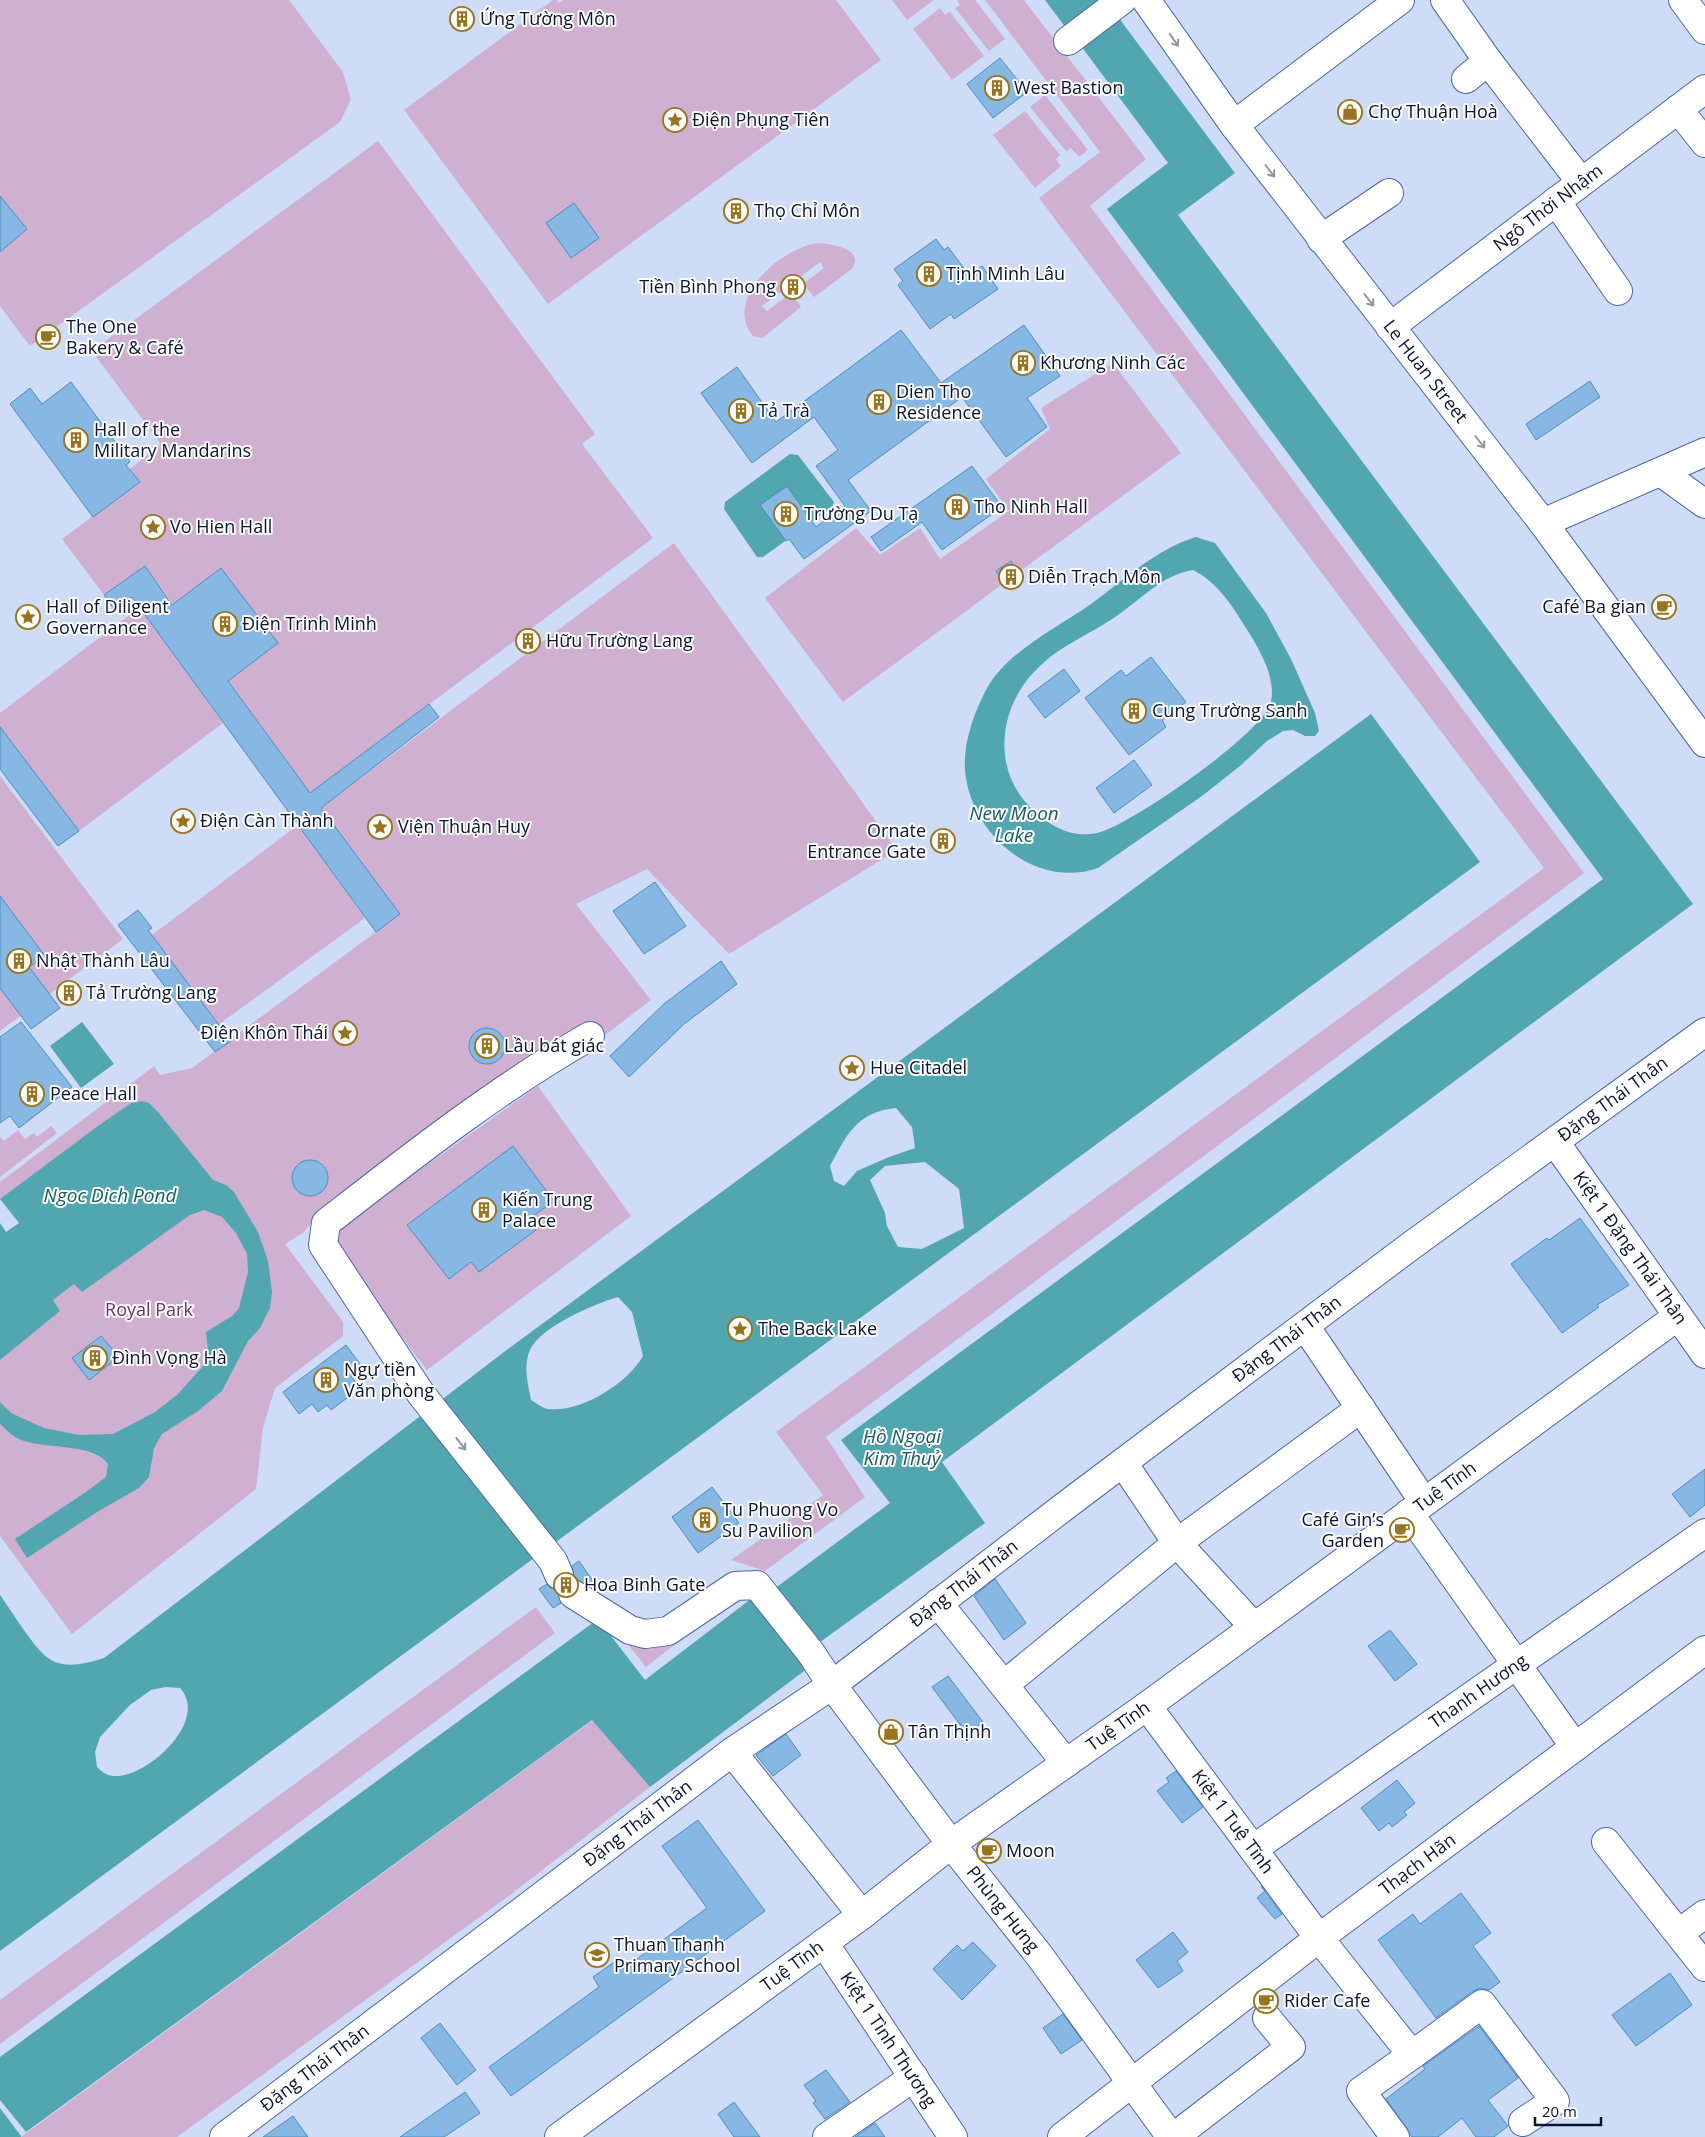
<svg xmlns="http://www.w3.org/2000/svg" width="1705" height="2137" viewBox="0 0 1705 2137" font-family="'Open Sans',sans-serif">
  <style>
    .green { fill: #cfb0d1; fill-rule: evenodd }
    .water { fill: #52a6af; fill-rule: evenodd }
    .pier { fill: #cedcf8 }
    .building { fill: #86b8e3; stroke: #4a8cc1 }
    .lines { fill: none; stroke-linecap: round; stroke-linejoin: round }
    .minor-casing { stroke: #4b67a6; stroke-width: 30 }
    .minor { stroke: #fff; stroke-width: 28 }
    .oneway { stroke: #9196a1 }
    .labels { text-anchor: middle; stroke-width: 4; stroke-linejoin: round; paint-order: stroke }
    .poi-label { font-size: 18px; fill: #0a152e; stroke: #fcfcfc; text-anchor: start }
    .street-label { font-size: 18px; fill: #0a152e; stroke: #fcfcfc }
    .park-label { font-size: 18px; fill: #6a346e; stroke: #fcfcfc }
    .water-label { font-size: 19px; font-style: italic; fill: #145b61; stroke: #fcfcfc }
  </style>
  <rect width="100%" height="100%" fill="#cedcf8"/>
  <path class="green" d="M0 0H289L343 72 351 100 340 122 30 346 0 306Z
    M553 0H557L559 3 564 0H836L881 60 548 304 404 110Z
    M892 0H934L907 20Z
    M957 0H975L1005 39 989 51 955 8 960 5Z
    M985 0H1024L1146 159 1090 206 1584 873 826 1437 865 1497 765 1571 731 1560 823 1495 776 1432 1544 868 1039 198 1100 152Z
    M940 8 945 15 950 12 984 56 952 80 913 29Z
    M1045 95 1088 150 1079 157 1071 148 1066 151 1030 107Z
    M1025 111 1060 155 1056 159 1061 166 1035 188 993 135Z
    M378 141 595 434 582 444 653 538 310 793 145 566 104 595 62 539 139 482 130 469 161 444 92 351Z
    M820 243C833 245 863 248 853 268L814 297 805 286 792 295 801 307 766 335 762 338 753 336C722 298 783 246 820 243ZM820 262 824 268 767 311 762 306Z
    M1113 363 1181 453 1019 572 1017 569 1004 583 843 702 765 598 856 528 880 555 920 528 940 559 1009 511 986 479 1050 429 1041 408Z
    M674 543 897 850 729 954 647 869 576 904 651 1000 553 1075 539 1057 313 1221 304 1232 285 1244 343 1322V1336L275 1388 263 1428 256 1489 72 1634 0 1536V1182L154 1066 160 1075 192 1068 400 914 321 808Z
    M140 607 223 723 79 831 0 727V713Z
    M0 776 123 939 0 1031Z
    M298 825 365 918 218 1025 152 935Z
    M538 1086 631 1216 427 1370 334 1248 338 1228Z
    M51 1126 57 1133 0 1177V1137L4 1141 18 1130 25 1139 34 1133 37 1137Z
    M736 1597 646 1667 621 1636Z
    M536 1607 555 1633 0 2044V2000Z
    M593 1720 650 1787 510 1895 177 2137H21Z"/>
  <path class="water" d="M1045 0H1104L1066 28Z
    M1118 17 1235 173 1178 215 1693 904 942 1462 985 1523 816 1645 774 1589 890 1503 841 1440 1603 879 1107 209 1168 163 1081 46Z
    M790 454 798 455 834 502 832 507 763 557H757L724 509 725 502Z
    M1196 537 1215 543 1266 613 1291 659 1315 713 1319 731 1315 736H1305L1293 730 1283 731 1267 741 1240 766 1202 796 1098 868C1034 890 970 833 965 770 963 743 974 713 986 690 1006 652 1057 628 1091 604 1124 580 1156 549 1196 537ZM1193 570C1217 582 1232 605 1246 628 1259 649 1276 676 1271 702 1265 732 1128 827 1097 833 1073 838 1053 828 1035 812 989 771 998 704 1041 665 1063 644 1091 634 1115 617 1141 600 1161 575 1193 570Z
    M1371 714 1480 862 0 1951V1595C11 1610 36 1652 51 1660 67 1669 88 1663 104 1658L504 1352ZM896 1108 912 1127 915 1148 889 1157 857 1171 844 1186 834 1181 830 1166C847 1135 856 1112 896 1108ZM925 1162 959 1189 964 1228 922 1249 898 1247 887 1226 885 1213 870 1180 885 1166ZM618 1297 632 1312 643 1356C627 1384 580 1413 548 1409 542 1408 536 1403 531 1400 528 1385 523 1365 530 1350 540 1327 594 1304 618 1297ZM166 1687 180 1688C210 1720 147 1779 113 1776 106 1775 102 1772 97 1767L95 1752 100 1737 130 1705 151 1690Z
    M82 1022 114 1064 81 1088 50 1046Z
    M142 1101 149 1103 158 1112 213 1180 226 1185 234 1192 258 1232 268 1261 272 1292 270 1308 260 1328 248 1341 222 1391 198 1411 162 1434 154 1448 149 1477 139 1488 97 1512 27 1558 15 1539 86 1492 106 1477 108 1464C92 1441 39 1451 15 1437 10 1434 5 1428 0 1424V1402L11 1413 44 1428 79 1435 113 1434 155 1412 177 1395 205 1364 208 1350 206 1332 232 1316 239 1308 248 1272 247 1254 236 1233 222 1217 204 1210 190 1215 82 1292 74 1284 53 1300 60 1311 0 1360V1199L98 1126 131 1103Z
    M756 1595 812 1665 650 1787 592 1720 26 2132 0 2100V2057L598 1619 645 1680Z
    M0 2108 21 2136V2137H0Z"/>
  <path class="pier" d="M0 1199 19 1223 6 1232 0 1223Z"/>
  <path class="building" d="M1000 58 1027 92 993 118 967 84Z
    M0 196 27 229 0 252Z
    M574 203 599 238 571 258 546 223Z
    M936 239 944 250 948 247 969 275 982 266 998 289 954 319 951 314 930 329 898 285 903 281 894 269Z
    M1024 325 1060 376 1027 398 1047 427 1006 457 962 397 848 480 871 511 804 559 789 539 786 541 760 505 787 486 816 527 845 506 816 466 838 450 814 417 752 463 701 393 737 367 776 422 901 330 941 383Z
    M1590 381 1600 397 1536 440 1526 424Z
    M71 382 130 462 126 465 140 482 93 517 10 404 30 388 42 404Z
    M972 466 1002 507 942 550 922 522 881 551 871 537Z
    M1011 561 1021 576 1006 586 996 571Z
    M145 566 172 605 221 568 278 643 228 681 310 793 429 704 439 717 321 808 400 914 376 932 132 597 114 609 104 595Z
    M1151 657 1186 702 1162 720 1166 727 1129 755 1085 698 1121 670 1126 676Z
    M1064 669 1080 691 1045 718 1028 696Z
    M0 727 79 831 58 846 0 769Z
    M1134 760 1152 785 1114 813 1096 788Z
    M655 882 686 926 644 954 613 911Z
    M0 896 45 956 29 967 60 1008 31 1029 0 988Z
    M138 910 152 928 148 930 231 1041 215 1052 118 925Z
    M721 961 737 984 684 1024 629 1077 610 1056 665 1003Z
    M21 1022 72 1087 19 1128 10 1116 0 1123V1037Z
    M469 1046a18 18 0 1 1 36 0a18 18 0 1 1-36 0Z
    M513 1146 554 1201 528 1220 536 1230 479 1272 471 1262 449 1279 407 1225Z
    M292 1178a18 18 0 1 1 36 0a18 18 0 1 1-36 0Z
    M1580 1218 1629 1285 1597 1305 1599 1307 1562 1333 1511 1264 1547 1238 1549 1240Z
    M101 1336 119 1357 89 1380 72 1358Z
    M346 1345 363 1368 351 1376 357 1384 348 1390 351 1395 331 1410 327 1405 318 1412 312 1404 299 1414 283 1392Z
    M1705 1469V1505L1690 1517 1672 1494Z
    M712 1487 739 1523 698 1553 672 1517Z
    M579 1561 593 1581 587 1585 574 1578 572 1566Z
    M995 1579 1026 1623 1004 1640 974 1596Z
    M547 1584 550 1588 558 1590 561 1603 553 1608 539 1589Z
    M1390 1630 1417 1664 1395 1681 1368 1646Z
    M948 1676 983 1722 967 1734 932 1687Z
    M786 1734 801 1755 773 1776 756 1755Z
    M1176 1771 1203 1807 1182 1823 1157 1791 1169 1782 1166 1778Z
    M1397 1780 1415 1803 1404 1812 1407 1815 1392 1827 1389 1823 1379 1831 1361 1808Z
    M698 1820 765 1911 511 2096 489 2067 599 1987 593 1977 617 1960 623 1969 707 1908 662 1846Z
    M1261 1886 1282 1914 1275 1919 1257 1898 1265 1891Z
    M1461 1893 1491 1933 1473 1946 1500 1982 1489 1990 1481 1988 1473 1991 1436 2018 1378 1940 1413 1914 1420 1924Z
    M1173 1932 1188 1952 1177 1961 1183 1971 1158 1988 1136 1960Z
    M973 1942 996 1966 962 2000 933 1969 957 1945 963 1951Z
    M1670 1973 1692 2005 1636 2046 1612 2015Z
    M1063 2014 1082 2040 1061 2054 1043 2028Z
    M440 2023 476 2070 457 2085 421 2038Z
    M1479 2026 1518 2078 1488 2100 1508 2126 1494 2137H1476L1462 2118 1438 2137H1412L1386 2099 1425 2069 1423 2066Z
    M826 2070 850 2102 825 2119 813 2103 816 2101 804 2085Z
    M465 2092 480 2113 444 2137H400Z
    M734 2102 760 2137H734L718 2114Z
    M293 2116 308 2137H263Z
    M875 2123 885 2137H855Z"/>
  <g class="lines">
    <defs>
      <g id="minor">
        <path id="s1" d="M1146 0 1234 125 1543 523 1705 743"/>
        <path d="M1445 0 1488 61 1581 182"/>
        <path d="M1683 0 1705 30"/>
        <path d="M1068 41 1122 0"/>
        <path d="M1466 79 1488 61"/>
        <path d="M1678 109 1705 143"/>
        <path d="M1234 125 1400 0"/>
        <path d="M1556 201 1618 291"/>
        <path d="M1321 239 1389 193"/>
        <path id="s2" d="M1390 327 1705 89"/>
        <path d="M1662 473 1705 504"/>
        <path d="M1543 523 1705 452"/>
        <path id="s3" d="M1555 1142 1705 1354"/>
        <path d="M1305 1326 1424 1502"/>
        <path d="M1123 1463 1177 1543 1254 1627"/>
        <path d="M1409 1513 1575 1747"/>
        <path d="M559 1575 553 1561 421 1394 323 1245 326 1223C411 1157 497 1089 590 1036"/>
        <path id="s4" d="M573 1594 630 1630 645 1634 668 1631 735 1586 757 1585 811 1653 832 1685 951 1844 1039 1955 1171 2137"/>
        <path d="M938 1603 1066 1763"/>
        <path d="M1004 1685 1177 1543 1361 1408"/>
        <path id="s5" d="M1147 1706 1319 1938 1412 2055 1482 2004 1555 2101 1523 2122"/>
        <path d="M732 1752 862 1915"/>
        <path d="M1606 1842 1705 1967"/>
        <path id="s6" d="M1253 1849 1705 1533"/>
        <path d="M1679 1933 1705 1914"/>
        <path id="s7" d="M824 1943 953 2137"/>
        <path id="s8" d="M224 2137 732 1752 832 1685 1065 1506 1408 1248 1705 1032"/>
        <path id="s9" d="M559 2137 862 1915 951 1844 1147 1706 1678 1316"/>
        <path d="M827 2137 914 2077"/>
        <path id="s10" d="M1062 2137 1319 1938 1705 1650"/>
        <path d="M1174 2137 1291 2047 1267 2018"/>
        <path d="M1395 2137 1361 2091 1412 2055"/>
      </g>
    </defs>
    <use href="#minor" class="minor-casing"/>
    <use href="#minor" class="minor"/>
  </g>
  <defs><path id="oneway-shaft" d="M-6 0H5M1.5-3L5.5 0L1.5 3" fill="none" stroke-width="1.6" stroke-linecap="round" stroke-linejoin="round" transform="scale(1.25)"/></defs>
  <g class="oneway">
    <use href="#oneway-shaft" transform="translate(1174 40) rotate(55)"/>
    <use href="#oneway-shaft" transform="translate(1270 171) rotate(53)"/>
    <use href="#oneway-shaft" transform="translate(1369 300) rotate(52)"/>
    <use href="#oneway-shaft" transform="translate(1480 442) rotate(52)"/>
    <use href="#oneway-shaft" transform="translate(461 1444) rotate(52)"/>
  </g>
  <defs>
    <symbol id="building-ring" viewBox="-11 -11 22 22"><circle r="9.5" fill="#fcfcfc" stroke="#98741e" stroke-width="1.5"/><path d="M-4-6H4V6H1V3H-1V6H-4ZM-2.5-4.3h1.7v1.8h-1.7ZM.8-4.3h1.7v1.8H.8ZM-2.5-1h1.7V.8h-1.7ZM.8-1h1.7V.8H.8Z" fill="#98741e"/></symbol>
    <symbol id="shop-ring" viewBox="-11 -11 22 22"><circle r="9.5" fill="#fcfcfc" stroke="#98741e" stroke-width="1.5"/><path d="M-5-2.5h2.3a2.7 3.5 0 0 1 5.4 0H5L5.5 6h-11ZM-1.5-2.5h3a1.5 2.3 0 0 0-3 0Z" fill="#98741e"/></symbol>
    <symbol id="sight-ring" viewBox="-11 -11 22 22"><circle r="9.5" fill="#fcfcfc" stroke="#98741e" stroke-width="1.5"/><path d="M0-6L1.8-2.2L6-1.7L2.9 1.2L3.7 5.4L0 3.3L-3.7 5.4L-2.9 1.2L-6-1.7L-1.8-2.2Z" fill="#98741e"/></symbol>
    <symbol id="cafe-ring" viewBox="-11 -11 22 22"><circle r="9.5" fill="#fcfcfc" stroke="#98741e" stroke-width="1.5"/><path d="M-5.5-4.5H6V0H3Q3 3.5 0 3.5H-2.5Q-5.5 3.5-5.5 0ZM3-3.2v2h1.7v-2ZM-6 4.5H4V6H-6Z" fill="#98741e"/></symbol>
    <symbol id="school-ring" viewBox="-11 -11 22 22"><circle r="9.5" fill="#fcfcfc" stroke="#98741e" stroke-width="1.5"/><path d="M0-5L7-2L0 1L-7-2ZM-4 1L0 2.5L4 1V4Q0 6-4 4Z" fill="#98741e"/></symbol>
  </defs>
  <g fill-rule="evenodd">
    <use href="#building-ring" x="448" y="5" width="28" height="28"/>
    <use href="#building-ring" x="983" y="74" width="28" height="28"/>
    <use href="#shop-ring" x="1336" y="98" width="28" height="28"/>
    <use href="#sight-ring" x="661" y="106" width="28" height="28"/>
    <use href="#building-ring" x="722" y="197" width="28" height="28"/>
    <use href="#building-ring" x="915" y="260" width="28" height="28"/>
    <use href="#building-ring" x="779" y="273" width="28" height="28"/>
    <use href="#cafe-ring" x="34" y="323" width="28" height="28"/>
    <use href="#building-ring" x="1009" y="349" width="28" height="28"/>
    <use href="#building-ring" x="865" y="388" width="28" height="28"/>
    <use href="#building-ring" x="727" y="397" width="28" height="28"/>
    <use href="#building-ring" x="62" y="426" width="28" height="28"/>
    <use href="#building-ring" x="943" y="493" width="28" height="28"/>
    <use href="#building-ring" x="772" y="500" width="28" height="28"/>
    <use href="#sight-ring" x="139" y="513" width="28" height="28"/>
    <use href="#building-ring" x="997" y="563" width="28" height="28"/>
    <use href="#cafe-ring" x="1650" y="593" width="28" height="28"/>
    <use href="#sight-ring" x="14" y="603" width="28" height="28"/>
    <use href="#building-ring" x="211" y="610" width="28" height="28"/>
    <use href="#building-ring" x="514" y="627" width="28" height="28"/>
    <use href="#building-ring" x="1120" y="697" width="28" height="28"/>
    <use href="#sight-ring" x="169" y="807" width="28" height="28"/>
    <use href="#sight-ring" x="366" y="813" width="28" height="28"/>
    <use href="#building-ring" x="929" y="827" width="28" height="28"/>
    <use href="#building-ring" x="5" y="947" width="28" height="28"/>
    <use href="#building-ring" x="55" y="979" width="28" height="28"/>
    <use href="#sight-ring" x="331" y="1019" width="28" height="28"/>
    <use href="#building-ring" x="473" y="1032" width="28" height="28"/>
    <use href="#sight-ring" x="838" y="1054" width="28" height="28"/>
    <use href="#building-ring" x="18" y="1080" width="28" height="28"/>
    <use href="#building-ring" x="470" y="1196" width="28" height="28"/>
    <use href="#sight-ring" x="726" y="1315" width="28" height="28"/>
    <use href="#building-ring" x="81" y="1344" width="28" height="28"/>
    <use href="#building-ring" x="312" y="1366" width="28" height="28"/>
    <use href="#building-ring" x="691" y="1506" width="28" height="28"/>
    <use href="#cafe-ring" x="1388" y="1516" width="28" height="28"/>
    <use href="#building-ring" x="552" y="1571" width="28" height="28"/>
    <use href="#shop-ring" x="877" y="1718" width="28" height="28"/>
    <use href="#cafe-ring" x="975" y="1837" width="28" height="28"/>
    <use href="#school-ring" x="583" y="1941" width="28" height="28"/>
    <use href="#cafe-ring" x="1252" y="1987" width="28" height="28"/>
  </g>
  <g class="labels">
    <g class="poi-label">
      <text x="480" y="25">Ứng Tường Môn</text>
      <text x="1014" y="94">West Bastion</text>
      <text x="1368" y="118">Chợ Thuận Hoà</text>
      <text x="692" y="126">Điện Phụng Tiên</text>
      <text x="754" y="217">Thọ Chỉ Môn</text>
      <text x="946" y="280">Tịnh Minh Lâu</text>
      <text x="776" y="293" text-anchor="end">Tiền Bình Phong</text>
      <text x="66" y="333">The One<tspan x="66" dy="21">Bakery &amp; Café</tspan></text>
      <text x="1040" y="369">Khương Ninh Các</text>
      <text x="896" y="398">Dien Tho<tspan x="896" dy="21">Residence</tspan></text>
      <text x="758" y="417">Tả Trà</text>
      <text x="94" y="436">Hall of the<tspan x="94" dy="21">Military Mandarins</tspan></text>
      <text x="974" y="513">Tho Ninh Hall</text>
      <text x="804" y="520">Trường Du Tạ</text>
      <text x="170" y="533">Vo Hien Hall</text>
      <text x="1028" y="583">Diễn Trạch Môn</text>
      <text x="46" y="613">Hall of Diligent<tspan x="46" dy="21">Governance</tspan></text>
      <text x="1646" y="613" text-anchor="end">Café Ba gian</text>
      <text x="242" y="630">Điện Trinh Minh</text>
      <text x="546" y="647">Hữu Trường Lang</text>
      <text x="1152" y="717">Cung Trường Sanh</text>
      <text x="200" y="827">Điện Càn Thành</text>
      <text x="398" y="833">Viện Thuận Huy</text>
      <text x="926" y="837" text-anchor="end">Ornate<tspan x="926" dy="21">Entrance Gate</tspan></text>
      <text x="36" y="967">Nhật Thành Lâu</text>
      <text x="86" y="999">Tả Trường Lang</text>
      <text x="328" y="1039" text-anchor="end">Điện Khôn Thái</text>
      <text x="504" y="1052">Lầu bát giác</text>
      <text x="870" y="1074">Hue Citadel</text>
      <text x="50" y="1100">Peace Hall</text>
      <text x="502" y="1206">Kiến Trung<tspan x="502" dy="21">Palace</tspan></text>
      <text x="758" y="1335">The Back Lake</text>
      <text x="112" y="1364">Đình Vọng Hà</text>
      <text x="344" y="1376">Ngự tiền<tspan x="344" dy="21">Văn phòng</tspan></text>
      <text x="722" y="1516">Tu Phuong Vo<tspan x="722" dy="21">Su Pavilion</tspan></text>
      <text x="1384" y="1526" text-anchor="end">Café Gin’s<tspan x="1384" dy="21">Garden</tspan></text>
      <text x="584" y="1591">Hoa Binh Gate</text>
      <text x="908" y="1738">Tân Thịnh</text>
      <text x="1006" y="1857">Moon</text>
      <text x="614" y="1951">Thuan Thanh<tspan x="614" dy="21">Primary School</tspan></text>
      <text x="1284" y="2007">Rider Cafe</text>
    </g>
    <g class="street-label">
      <text dy="6" stroke="none"><textPath href="#s2" startOffset="198">Ngô Thời Nhậm</textPath></text>
      <text dy="6" stroke="none"><textPath href="#s1" startOffset="465">Le Huan Street</textPath></text>
      <text dy="6" stroke="none"><textPath href="#s8" startOffset="1734">Đặng Thái Thân</textPath></text>
      <text dy="6" stroke="none"><textPath href="#s3" startOffset="130">Kiệt 1 Đặng Thái Thân</textPath></text>
      <text dy="6" stroke="none"><textPath href="#s8" startOffset="1329">Đặng Thái Thân</textPath></text>
      <text dy="6" stroke="none"><textPath href="#s9" startOffset="1099">Tuệ Tĩnh</textPath></text>
      <text dy="6" stroke="none"><textPath href="#s8" startOffset="924">Đặng Thái Thân</textPath></text>
      <text dy="6" stroke="none"><textPath href="#s6" startOffset="275">Thanh Hương</textPath></text>
      <text dy="6" stroke="none"><textPath href="#s9" startOffset="694">Tuệ Tĩnh</textPath></text>
      <text dy="6" stroke="none"><textPath href="#s5" startOffset="144">Kiệt 1 Tuệ Tĩnh</textPath></text>
      <text dy="6" stroke="none"><textPath href="#s8" startOffset="519">Đặng Thái Thân</textPath></text>
      <text dy="6" stroke="none"><textPath href="#s10" startOffset="448">Thạch Hãn</textPath></text>
      <text dy="6" stroke="none"><textPath href="#s4" startOffset="616">Phùng Hưng</textPath></text>
      <text dy="6" stroke="none"><textPath href="#s9" startOffset="289">Tuệ Tĩnh</textPath></text>
      <text dy="6" stroke="none"><textPath href="#s7" startOffset="116">Kiệt 1 Tình Thương</textPath></text>
      <text dy="6" stroke="none"><textPath href="#s8" startOffset="114">Đặng Thái Thân</textPath></text>
    </g>
    <g class="park-label">
      <text x="149" y="1316">Royal Park</text>
    </g>
    <g class="water-label">
      <text x="1014" y="820">New Moon<tspan x="1014" dy="22">Lake</tspan></text>
      <text x="110" y="1202">Ngoc Dich Pond</text>
      <text x="902" y="1443">Hồ Ngoại<tspan x="902" dy="22">Kim Thuỷ</tspan></text>
    </g>
  </g>
  <path d="M1535 2117v8h66v-8" fill="none" stroke="#0a152e" stroke-width="2.5"/>
  <text x="1542" y="2117" font-size="15" fill="#0a152e" stroke="#fcfcfc" stroke-width="4" paint-order="stroke">20 m</text>
</svg>
